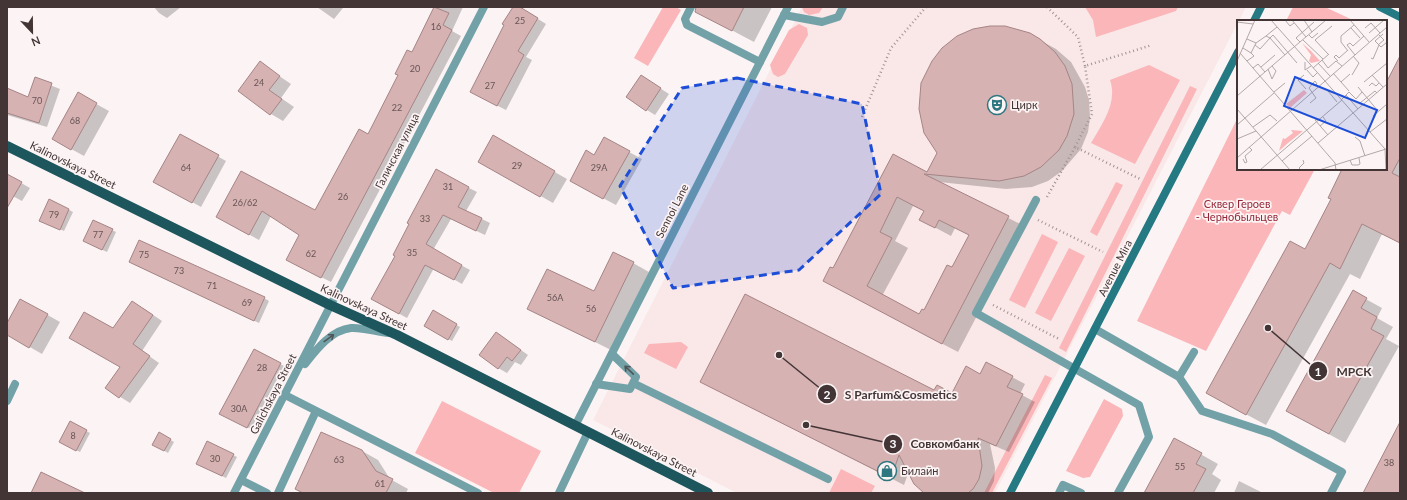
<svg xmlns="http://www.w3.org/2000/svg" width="1407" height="500" viewBox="0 0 1407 500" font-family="Lato,sans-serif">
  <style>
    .built { fill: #fae7e7 }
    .green { fill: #fab6b9 }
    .shadow { fill: #0003; fill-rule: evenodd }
    .building { fill: #d6b2b3; stroke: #a68485; fill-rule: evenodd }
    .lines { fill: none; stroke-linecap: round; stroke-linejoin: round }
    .path { stroke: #a09495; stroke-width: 2.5; stroke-dasharray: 1 3; stroke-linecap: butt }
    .service { stroke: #72a2a8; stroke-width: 8 }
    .minor { stroke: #72a2a8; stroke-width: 8 }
    .secondary { stroke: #257983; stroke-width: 8 }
    .primary { stroke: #1d565d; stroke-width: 10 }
    .oneway { stroke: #515558 }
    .marked { fill: #1d4ed8; fill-opacity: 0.2; stroke: #1d4ed8; stroke-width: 3; stroke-dasharray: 8 5; stroke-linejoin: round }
    .labels { text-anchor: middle; stroke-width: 3.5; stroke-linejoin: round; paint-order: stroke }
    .number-label { font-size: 9px; fill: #685454 }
    .poi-label { font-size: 11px; fill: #433435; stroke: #fcf4f4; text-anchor: start }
    .street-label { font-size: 11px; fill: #433435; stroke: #fcf4f4 }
    .park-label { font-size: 11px; fill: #952637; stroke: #fcf4f4 }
    .inset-road { fill: none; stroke: #b2a7a8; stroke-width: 1 }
    .view { fill: #1d4ed8; fill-opacity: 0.15; stroke: #1d4ed8; stroke-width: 2 }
    .inset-edge { fill: none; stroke: #433435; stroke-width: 2 }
    .leader { fill: none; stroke: #433435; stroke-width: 1.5 }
    .callout-dot { fill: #433435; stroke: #fcf4f4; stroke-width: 1.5 }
    .mark-label { font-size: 12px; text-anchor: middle; font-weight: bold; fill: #fff }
    .callout-label { font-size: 12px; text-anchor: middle; font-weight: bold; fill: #433435; stroke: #fcf4f4; stroke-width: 3.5; stroke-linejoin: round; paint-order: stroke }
  </style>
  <rect width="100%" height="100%" fill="#fcf4f4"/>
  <path class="built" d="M802 7H1246L995 493H737L593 420Z"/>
  <path class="green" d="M663 7H676L681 10 648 66 634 58Z
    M802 7H823L819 13 809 15 804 12Z
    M1085 7H1178L1176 11 1096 37 1093 20Z
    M1293 7H1325L1355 21H1286Z
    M799 24 807 28 808 35 785 74 778 77 773 74 770 65 789 30Z
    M1149 65 1180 80 1135 164 1091 143C1102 124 1118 103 1110 80Z
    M1190 86 1197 89 1066 352 1059 348Z
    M1238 117V169H1315L1290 215 1282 211 1206 351 1137 321Z
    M1116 182 1123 185 1097 236 1090 232Z
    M1042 234 1058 242 1025 308 1009 300Z
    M1069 248 1085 256 1051 321 1035 313Z
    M681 342 688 347 676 369 644 353 649 344Z
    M1045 375 1052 378 992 493H984Z
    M1104 399 1122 409 1123 416 1090 477 1083 478 1066 471Z
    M442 401 541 451 519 493H494L415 453Z
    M841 469 875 486 871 493H829Z"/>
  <path class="shadow" d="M154 7H181L167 18 159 13Z
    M317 7H342L343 8 334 19Z
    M435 7H463L452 31 461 36 331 282 297 265 300 235 271 216 259 240 226 222 242 172 315 211 369 135 412 54Z
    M514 7H519L546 24 526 57 532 60 506 110 480 97Z
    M707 7H772L754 42 703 15Z
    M1029 34 1056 49 1071 62 1085 87 1089 100 1090 118 1088 132 1081 149 1062 171 1048 181 1032 187 1006 189 939 182 1024 226 958 352 840 290 833 270 893 155 928 173 938 153ZM913 206 925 211 920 219 936 228 951 236 955 228 970 235 952 269 925 312 919 315 882 296 908 248 895 241Z
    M1400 58V243L1382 234 1360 279 1350 274 1266 425 1227 404 1332 199 1343 169H1386V85Z
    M260 63 291 84 281 98 294 107 283 121 271 114Z
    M35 79 60 89 47 127 7 115V89L29 98Z
    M649 81 669 94 655 115 647 110Z
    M78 94 109 111 84 156 53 139Z
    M180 135 226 161 201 207 155 181Z
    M493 137 567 179 553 203 479 161Z
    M629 152 642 159 616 205 584 188Z
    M7 175 30 188 22 201 7 193Z
    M469 188 477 192 466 211 490 223 485 235 451 219 433 250 470 270 462 284 434 268 407 318 381 304 396 256Z
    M50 200 73 212 64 231 44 222Z
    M112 230 116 232 107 252 88 243Z
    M633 263 649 272 611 350 529 309 594 292Z
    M135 265 264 298 269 301 259 323Z
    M1353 292 1382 308 1377 318 1393 327 1386 339 1399 346 1345 443 1303 420Z
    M21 300 60 322 42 354 7 334V325Z
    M143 308 162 321 142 351 159 363 130 403 106 388 121 367 113 330Z
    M433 312 460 327 452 341 425 326Z
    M497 333 528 355 521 365 515 362 507 373 498 368Z
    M255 351 284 366 251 429 225 416Z
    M981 375 1012 377 1025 384 1020 394 1035 402 1009 452 990 444 995 468 994 481 988 493H926L909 471 904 485 714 388 935 391 953 395Z
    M86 431 90 433 80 452 64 444Z
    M159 433 174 442 168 453 153 444Z
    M1174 439 1218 464 1212 474 1221 480 1214 493H1145Z
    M362 451 378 460 390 479 408 489 406 493H304Z
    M233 455 237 457 226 478 201 466Z
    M1239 481 1263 493H1234Z"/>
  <path class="building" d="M434 7 449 13 443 25 452 30 321 278 286 260 299 235 262 211 249 235 216 217 241 171 315 210 359 129 368 134 398 75 395 74 407 50 412 52Z
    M513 7H520L538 18 518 51 524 55 497 106 470 92 504 25 502 24Z
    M696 7H744L732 31 695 12Z
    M990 26H1005L1030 33 1040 39 1055 52 1065 66 1072 84 1074 114 1067 136 1059 150 1041 167 1024 176 999 181 924 174 1009 216 942 344 823 281 830 267 833 268 893 154 927 172 937 153 924 133 919 109 921 83 932 61 942 48 957 36 973 29ZM897 197 924 211 919 220 935 228 939 220 969 235 952 267 947 265 924 310 922 309 919 314 867 286 892 238 880 232Z
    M1400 56V158L1392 173 1400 177V243L1362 224 1340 269 1330 263 1246 415 1206 393 1290 241 1305 249 1331 199 1328 198 1342 169H1386V83Z
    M260 61 280 76 269 90 282 99 270 115 238 91Z
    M641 75 661 88 646 111 626 97Z
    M35 77 52 83 39 123 7 113V88L28 97Z
    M78 92 97 103 71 150 52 139Z
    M180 134 219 155 192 203 153 182Z
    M493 135 555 171 540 197 478 162Z
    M604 137 630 151 603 199 570 181 586 150 594 155Z
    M436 169 469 187 458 207 482 218 476 231 443 215 426 244 462 265 454 280 425 265 399 314 371 299 395 256 393 255 409 224 407 223Z
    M7 174 22 182 7 208Z
    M49 199 69 209 60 230 39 221Z
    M93 220 113 229 102 250 83 241Z
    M139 240 265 297 254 321 129 262Z
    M613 252 634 262 595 342 527 309 547 269 594 291Z
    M1353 290 1367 298 1361 308 1377 317 1371 329 1384 336 1329 434 1286 411Z
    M745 294 934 390 937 385 952 393 966 366 980 374 986 362 1013 376 1007 387 1023 394 996 446 978 438 982 466 979 479 973 489 968 493H924L914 484 899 455 891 478 700 382Z
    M20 299 48 314 29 348 7 335V323Z
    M132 301 153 315 133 344 150 356 119 398 105 388 120 367 69 338 84 312 113 328Z
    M433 310 457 324 448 340 424 326Z
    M496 332 521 350 512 361 507 357 498 369 479 355Z
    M254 349 281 363 247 428 219 414Z
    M70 421 87 430 76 451 59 442Z
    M1400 422V493H1363Z
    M159 432 171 439 164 451 152 445Z
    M321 432 362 450 376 471 393 479 386 493H303L295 489Z
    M1174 438 1202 453 1196 464 1206 469 1193 493H1144Z
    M207 441 234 454 222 476 196 464Z
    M41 472 85 493H31Z"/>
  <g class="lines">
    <path class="path" d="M1047 7 1078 37 1085 66
      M862 117 891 48 926 7
      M1075 147 1092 114 1085 66 1152 45
      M1047 197 1075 147 1140 179
      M1038 220 1103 252
      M993 305 1059 339"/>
    <path class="service" d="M691 7 685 19 687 25 760 62
      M784 15 822 22 838 17 843 7
      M1036 200 976 313 1139 405 1149 437 1118 493
      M1095 329 1179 377 1194 352
      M1179 377 1202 411 1272 434 1342 472 1331 493
      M633 383 828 479
      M596 384 630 389 636 377 612 354
      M285 395 478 493
      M241 480 267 493
      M278 493 316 411
      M559 493 588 432
      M1059 493 1063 485 1081 493"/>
    <path class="minor" d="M305 364C316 350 331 330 351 328 362 327 377 332 389 333
      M7 401 15 384
      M575 426 788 7
      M234 493 484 7"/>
    <path class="secondary" d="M1380 7 1400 17
      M1254 21 1261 7
      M1010 493 1238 52"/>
    <path class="primary" d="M7 146 330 305 397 335 708 493"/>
  </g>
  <defs><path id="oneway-shaft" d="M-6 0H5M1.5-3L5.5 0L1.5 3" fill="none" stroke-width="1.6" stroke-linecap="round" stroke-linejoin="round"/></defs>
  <g class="oneway">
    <use href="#oneway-shaft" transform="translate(329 338) rotate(-36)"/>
    <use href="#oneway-shaft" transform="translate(629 370) rotate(-136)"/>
  </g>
  <path class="marked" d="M737 78 862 104 881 194 799 270 673 288 620 186 682 88Z"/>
  <defs>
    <symbol id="theatre-ring" viewBox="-11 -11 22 22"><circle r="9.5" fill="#fcf4f4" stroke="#2f7780" stroke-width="1.5"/><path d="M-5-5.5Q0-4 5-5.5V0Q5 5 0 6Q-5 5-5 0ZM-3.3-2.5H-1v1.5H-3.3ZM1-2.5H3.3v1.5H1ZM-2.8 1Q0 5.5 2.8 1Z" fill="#2f7780"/></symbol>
    <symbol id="shop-ring" viewBox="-11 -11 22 22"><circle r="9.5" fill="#fcf4f4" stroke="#2f7780" stroke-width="1.5"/><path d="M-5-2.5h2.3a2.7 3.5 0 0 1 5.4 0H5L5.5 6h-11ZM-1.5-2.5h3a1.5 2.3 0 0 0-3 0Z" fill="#2f7780"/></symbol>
  </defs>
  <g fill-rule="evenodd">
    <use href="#theatre-ring" x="986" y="94" width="22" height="22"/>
    <use href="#shop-ring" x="876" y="460" width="22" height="22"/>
  </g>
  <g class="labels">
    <g class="number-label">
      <text x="520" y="24">25</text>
      <text x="436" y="30">16</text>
      <text x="415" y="72">20</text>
      <text x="259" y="86">24</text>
      <text x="490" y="89">27</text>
      <text x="37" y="104">70</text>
      <text x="397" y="111">22</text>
      <text x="75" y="124">68</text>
      <text x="517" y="169">29</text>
      <text x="186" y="171">64</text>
      <text x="599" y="171">29А</text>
      <text x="448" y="190">31</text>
      <text x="343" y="200">26</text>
      <text x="245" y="206">26/62</text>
      <text x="54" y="218">79</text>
      <text x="425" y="222">33</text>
      <text x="98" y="238">77</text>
      <text x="412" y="256">35</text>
      <text x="311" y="257">62</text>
      <text x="144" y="258">75</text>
      <text x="179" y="274">73</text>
      <text x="212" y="289">71</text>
      <text x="555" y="301">56А</text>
      <text x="247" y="306">69</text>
      <text x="591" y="312">56</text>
      <text x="262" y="371">28</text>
      <text x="239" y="412">30А</text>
      <text x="73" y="439">8</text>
      <text x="215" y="462">30</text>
      <text x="339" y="463">63</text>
      <text x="1389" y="466">38</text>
      <text x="1180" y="470">55</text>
      <text x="380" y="487">61</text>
    </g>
    <g class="poi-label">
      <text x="1011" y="109">Цирк</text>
      <text x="901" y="475">Билайн</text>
    </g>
    <g class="street-label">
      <text transform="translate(397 151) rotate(-63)" y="4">Галичская улица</text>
      <text transform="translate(73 165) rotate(26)" y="4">Kalinovskaya Street</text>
      <text transform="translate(672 211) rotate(-63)" y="4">Sennoi Lane</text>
      <text transform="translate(1115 268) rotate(-63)" y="4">Avenue Mira</text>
      <text transform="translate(364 307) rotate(25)" y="4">Kalinovskaya Street</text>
      <text transform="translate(273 394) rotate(-63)" y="4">Galichskaya Street</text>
      <text transform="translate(654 452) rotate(27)" y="4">Kalinovskaya Street</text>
    </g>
    <g class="park-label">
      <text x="1237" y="208">Сквер Героев<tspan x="1237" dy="13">- Чернобыльцев</tspan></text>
    </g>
  </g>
  <g transform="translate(1237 20)">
    <rect width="150" height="150" fill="#fcf4f4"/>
    <path d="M65 23 74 31 83 41 74 43 72 41 74 35ZM67 70 70 73 53 88 49 84ZM54 110 66 111 51 123 49 121 51 123 42 131 46 118 48 119 56 113Z" fill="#fab6b9"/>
    <path class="inset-road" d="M34 0 148 129M48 0 53 6 57 3M55 0 69 17M67 0 75 12M113 0 132 22M0 2 16 4M114 8 123 18M128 8 134 3 143 13M132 13 147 0M146 14 138 21 144 27 150 22M72 15 75 18 81 13M33 18 36 15 60 43M33 18 48 35M10 19 19 23 18 25M66 20 86 39M63 22 59 18 77 2M19 23 29 16M141 25 147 20 142 15M57 27 89 0M6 28 14 33 18 25 23 29 33 18 29 16 40 7M111 31 104 22V16L117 5M3 33 98 143 99 150M91 34 78 20 95 6M118 35 110 25 113 23 116 26 127 16M134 38 136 39 142 25M85 40 91 48 99 41 105 46M0 41 18 0M10 41 17 36 14 33M101 41 97 37 99 35 102 38 111 30M68 42V50L74 46M81 43 93 56M24 47 38 35M16 48 21 44 28 52M76 48 92 34M31 49 35 59 39 51 35 46M70 50 76 57 80 53M96 53 112 71M67 55 61 60 69 69M115 55 122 43 116 36M135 55 146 67M104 62 113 54M127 62 150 43M132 66 135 63 139 66 142 63M121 67 141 91M91 71 100 82M37 72 48 63M109 75 121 89M0 76 57 27M104 80 112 72 119 79 125 72M73 83 79 78 72 68 76 63 78 66 80 64 78 61 76 63M125 85 123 83 138 71 140 73M0 89 53 150M136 96 150 84M83 99 78 100 91 115M0 105 37 73M83 106 89 101 86 97M16 107 33 95 40 101M133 112 150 99M118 117 123 121 128 136M0 119 19 111M81 123 150 64M148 129 149 150M0 138 150 7M6 139 8 143 10 142 8 136 15 130 12 127M113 140 115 145H121L123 144 122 138M45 141 75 116M23 150 105 80M64 150 62 148 67 143 66 140M82 150 149 129"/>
    <path class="view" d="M58 57 140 90 128 118 47 86Z"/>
    <rect width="150" height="150" class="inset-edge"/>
  </g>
  <path class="leader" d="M1268 328L1318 371M779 355L827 394M806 425L893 444"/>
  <g class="callout-dot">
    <circle cx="1268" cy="328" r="4"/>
    <circle cx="779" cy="355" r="4"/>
    <circle cx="806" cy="425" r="4"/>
    <circle cx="1318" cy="371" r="10"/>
    <circle cx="827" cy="394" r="10"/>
    <circle cx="893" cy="444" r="10"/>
  </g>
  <g class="mark-label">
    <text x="1318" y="376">1</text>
    <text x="827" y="399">2</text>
    <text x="893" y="448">3</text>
  </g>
  <g class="callout-label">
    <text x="1354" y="376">МРСК</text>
    <text x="901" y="399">S Parfum&amp;Cosmetics</text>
    <text x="945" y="448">Совкомбанк</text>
  </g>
  <rect width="1407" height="500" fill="none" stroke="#433435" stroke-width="16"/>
  <g transform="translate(32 32) rotate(158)" stroke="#fcf4f4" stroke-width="3" paint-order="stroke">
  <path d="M0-3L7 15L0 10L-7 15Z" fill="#433435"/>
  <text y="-6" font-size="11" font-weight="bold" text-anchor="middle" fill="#433435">N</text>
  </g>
</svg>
